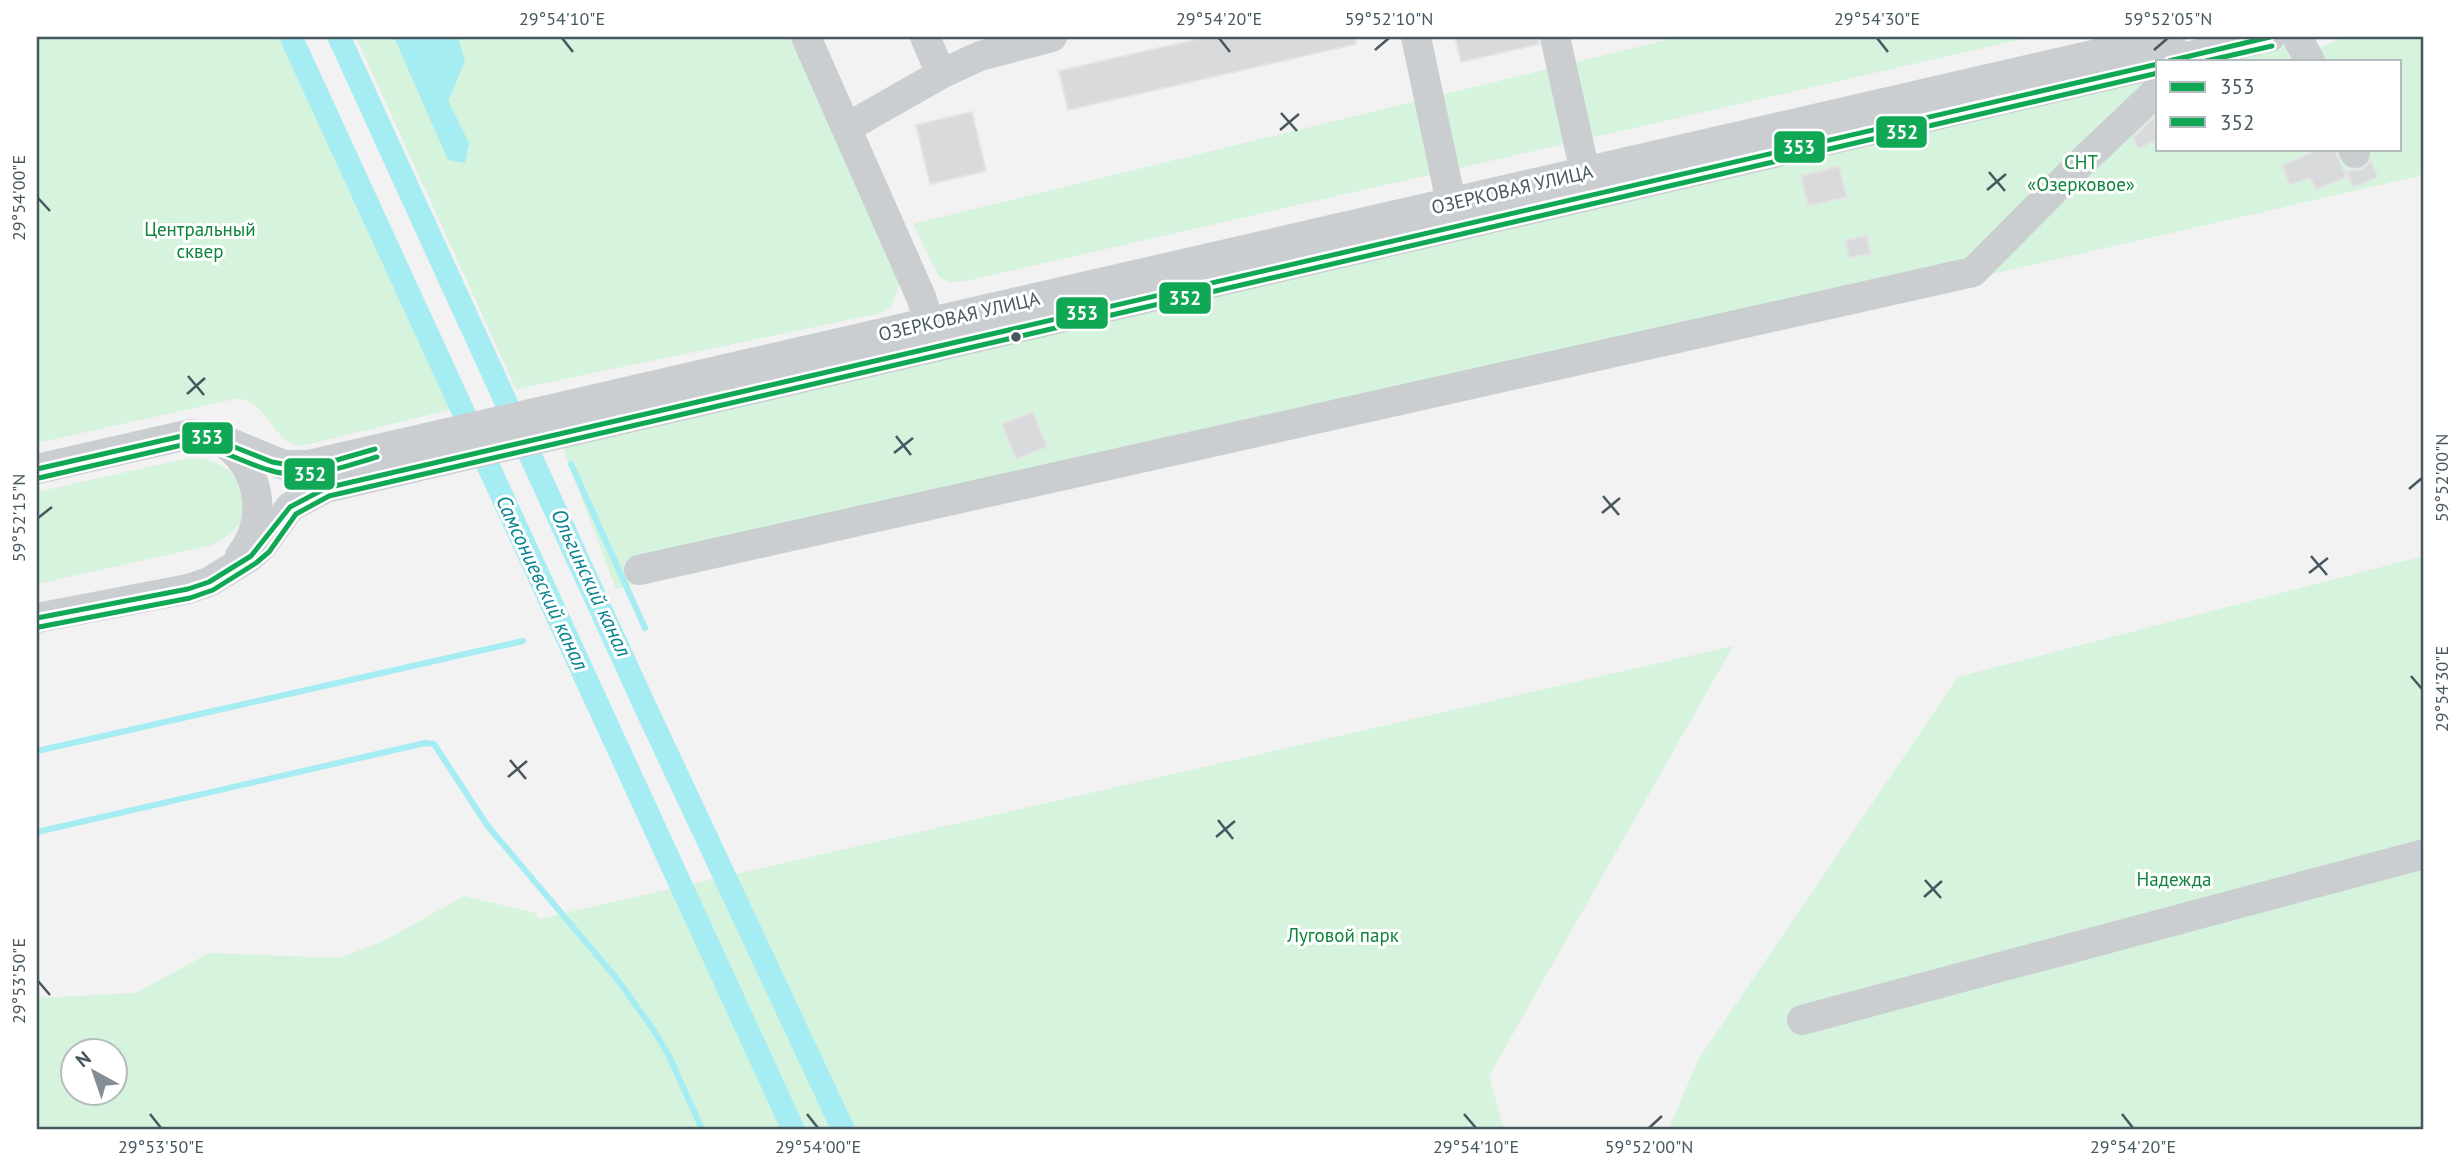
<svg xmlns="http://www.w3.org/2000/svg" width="2461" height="1166" viewBox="0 0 2461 1166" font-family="'PT Sans',sans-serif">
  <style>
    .green { fill: #d5f3dd; fill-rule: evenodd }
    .water { fill: #a6ecf3 }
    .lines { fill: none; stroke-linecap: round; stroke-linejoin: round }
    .stream { stroke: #a6ecf3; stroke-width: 6 }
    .canal { stroke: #a6ecf3; stroke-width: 23 }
    .building { fill: #d8dadb; stroke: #e3e4e5; stroke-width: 2 }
    .minor { stroke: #cbced1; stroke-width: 30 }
    .bus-1-casing { stroke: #fff; stroke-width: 10 }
    .bus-2-casing { stroke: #fff; stroke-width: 10 }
    .bus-1 { stroke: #10a855; stroke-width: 5 }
    .bus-2 { stroke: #10a855; stroke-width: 5 }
    .ticks { fill: none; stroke: #475760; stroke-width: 2.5 }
    .bus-dot { fill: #475760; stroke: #fff; stroke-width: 2.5 }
    .labels { text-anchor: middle; stroke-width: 6; stroke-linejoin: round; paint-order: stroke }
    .park-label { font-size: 19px; fill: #0f843c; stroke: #fff }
    .street-label { font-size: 19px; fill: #475760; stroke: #fff }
    .water-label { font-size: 21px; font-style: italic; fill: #048390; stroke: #fff }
    .line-badge { stroke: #fff; stroke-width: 2.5 }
    .badge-label { font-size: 19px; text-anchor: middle; font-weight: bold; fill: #fff }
    .neatline { fill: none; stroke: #475760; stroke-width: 2.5 }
    .ticks-label { font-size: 18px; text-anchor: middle; fill: #475760 }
  </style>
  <rect width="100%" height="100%" fill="#f2f2f2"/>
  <path class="green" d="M37 37H286L458 408 301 446C271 441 272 407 239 398L37 443Z
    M356 37H790L901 278 891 308 882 313 516 389Z
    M1679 37H2031L966 281 950 282 939 277 913 224Z
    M2344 37H2424V175L616 589 562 446 2158 74V149H2400V61H2212L2283 45 2320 48Z
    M189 458C215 458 238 469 242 497 243 505 243 517 239 524 233 534 221 540 212 545L37 584V492Z
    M2424 556V1129H1669L1698 1060 1958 677Z
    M1733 646 1489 1076 1504 1129H37V998L136 993 209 953 339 958 384 941 464 896 535 913 539 919ZM116 1050V1092H74V1050Z"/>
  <path class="water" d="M394 37H458L465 61 448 101 469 143 465 163 448 160Z"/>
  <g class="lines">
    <path class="stream" d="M571 464 645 628
      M37 751 523 641
      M37 832 425 743 434 744 487 825 617 979 653 1029 669 1056 702 1129"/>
    <path class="canal" d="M291 37 793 1129
      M339 37 643 702 843 1129"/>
  </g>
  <path class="building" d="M1207 37H1355L1356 44 1068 110 1059 71Z
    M1455 37H1538L1539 44 1461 62Z
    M972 112 986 171 930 184 916 125Z
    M2154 117 2158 140 2138 149 2133 138Z
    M2320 149H2334L2347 177 2316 190 2310 178 2289 185 2282 165Z
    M2371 160 2378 177 2353 188 2346 171 2362 169Z
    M1839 166 1847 197 1808 206 1801 176Z
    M1867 236 1871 254 1849 258 1845 240Z
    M1033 412 1047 447 1016 459 1002 424Z"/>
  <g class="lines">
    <path class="minor" d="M806 37 921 297 935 342
      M1416 37 1455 221
      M1555 37 1589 190
      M2297 37 2310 61
      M2169 61 2270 37
      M941 74 980 56 1052 37
      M848 127 941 74 925 37
      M2353 149 2355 153
      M227 445C261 472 268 521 240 556
      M37 469 191 434 216 437 284 465H308L2171 37
      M639 570 1973 272 2083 161 2158 90
      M37 618 188 589 209 582 251 556 262 546 290 507 326 488 2158 64
      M1802 1020 2424 854"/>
    <defs>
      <path id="bus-1" d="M2169 61 2270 37
        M37 469 191 434 217 440 272 462 295 466 330 462 375 449
        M37 618 188 589 209 582 251 556 290 507 326 488 2158 64"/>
      <path id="bus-2" d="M2206 61 2272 46
        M39 478 191 443C219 448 242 462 269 470 306 482 342 467 377 457
        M39 627 190 598 213 590 256 563 269 552 296 514 329 496 2158 73"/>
    </defs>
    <use href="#bus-1" class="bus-1-casing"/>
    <use href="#bus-2" class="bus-2-casing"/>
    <use href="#bus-1" class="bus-1"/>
    <use href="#bus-2" class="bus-2"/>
  </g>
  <path class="ticks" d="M562 38 573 52M1219 38 1230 52M1877 38 1888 52M1375 50 1389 38M2154 50 2168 38M1281 113 1297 131M1280 130 1299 114M1989 172 2005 191M1987 190 2006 174M38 198 50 211M188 376 204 395M187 394 205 378M896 436 911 455M894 453 913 438M2409 489 2422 478M1603 496 1619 515M1602 513 1620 498M38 518 52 507M2311 556 2327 575M2309 573 2328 558M2411 676 2422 689M510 760 526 779M508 777 527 761M1218 820 1233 839M1216 837 1235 821M1925 880 1941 898M1924 897 1942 881M38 981 50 995M150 1114 161 1128M807 1114 818 1128M1464 1114 1476 1128M2122 1114 2133 1128M1649 1128 1662 1116"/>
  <circle class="bus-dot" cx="1016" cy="337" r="6"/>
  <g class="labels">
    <g class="park-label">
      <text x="2081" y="169">СНТ<tspan x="2081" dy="22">«Озерковое»</tspan></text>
      <text x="200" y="236">Центральный<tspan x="200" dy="22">сквер</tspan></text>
      <text x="2174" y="886">Надежда</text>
      <text x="1343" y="942">Луговой парк</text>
    </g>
    <g class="street-label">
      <text transform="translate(1512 189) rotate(-13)" y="7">ОЗЕРКОВАЯ УЛИЦА</text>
      <text transform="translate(959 316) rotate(-13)" y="7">ОЗЕРКОВАЯ УЛИЦА</text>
    </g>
    <g class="water-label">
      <text transform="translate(542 583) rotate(65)" y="7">Самсониевский канал</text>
      <text transform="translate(591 583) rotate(65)" y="7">Ольгинский канал</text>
    </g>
  </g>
  <g class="line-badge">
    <rect x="1875" y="115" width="53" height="34" rx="7" fill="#10a855"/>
    <rect x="1773" y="130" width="53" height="34" rx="7" fill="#10a855"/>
    <rect x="1158" y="281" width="54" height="34" rx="7" fill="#10a855"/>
    <rect x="1055" y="296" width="54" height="34" rx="7" fill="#10a855"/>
    <rect x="181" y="421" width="53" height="34" rx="7" fill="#10a855"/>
    <rect x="283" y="457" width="53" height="34" rx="7" fill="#10a855"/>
  </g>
  <g class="badge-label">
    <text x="1902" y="139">352</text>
    <text x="1799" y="154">353</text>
    <text x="1185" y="305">352</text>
    <text x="1082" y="320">353</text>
    <text x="207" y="444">353</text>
    <text x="310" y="481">352</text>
  </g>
  <rect width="2461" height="1166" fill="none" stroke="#ffffff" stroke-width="77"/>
  <rect x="2156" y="60" width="245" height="91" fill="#ffffff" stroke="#b5bcbf" stroke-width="2"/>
  <rect x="2170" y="82" width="35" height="10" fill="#10a855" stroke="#b5bcbf" stroke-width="2"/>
  <text x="2220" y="94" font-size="21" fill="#475760">353</text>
  <rect x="2170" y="117" width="35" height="10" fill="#10a855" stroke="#b5bcbf" stroke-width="2"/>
  <text x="2220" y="130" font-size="21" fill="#475760">352</text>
  <g transform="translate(94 1072) rotate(320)"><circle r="33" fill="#ffffff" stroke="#b5bcbf" stroke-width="2"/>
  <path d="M0-5L12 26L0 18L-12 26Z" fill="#838d93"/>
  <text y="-10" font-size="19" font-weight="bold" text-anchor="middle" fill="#475760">N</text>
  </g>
  <rect x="38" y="38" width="2384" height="1090" class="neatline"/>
  <g class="ticks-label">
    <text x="562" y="25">29°54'10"E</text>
    <text x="1219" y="25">29°54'20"E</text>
    <text x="1389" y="25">59°52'10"N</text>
    <text x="1877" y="25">29°54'30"E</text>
    <text x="2168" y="25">59°52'05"N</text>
    <text transform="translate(19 198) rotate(-90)" y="6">29°54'00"E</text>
    <text transform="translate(2442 478) rotate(-90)" y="6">59°52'00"N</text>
    <text transform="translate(19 518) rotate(-90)" y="6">59°52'15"N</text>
    <text transform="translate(2442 689) rotate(-90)" y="6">29°54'30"E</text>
    <text transform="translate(19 981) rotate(-90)" y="6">29°53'50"E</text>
    <text x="161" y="1153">29°53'50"E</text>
    <text x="818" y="1153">29°54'00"E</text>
    <text x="1476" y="1153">29°54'10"E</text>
    <text x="1649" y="1153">59°52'00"N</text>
    <text x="2133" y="1153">29°54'20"E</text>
  </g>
</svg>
